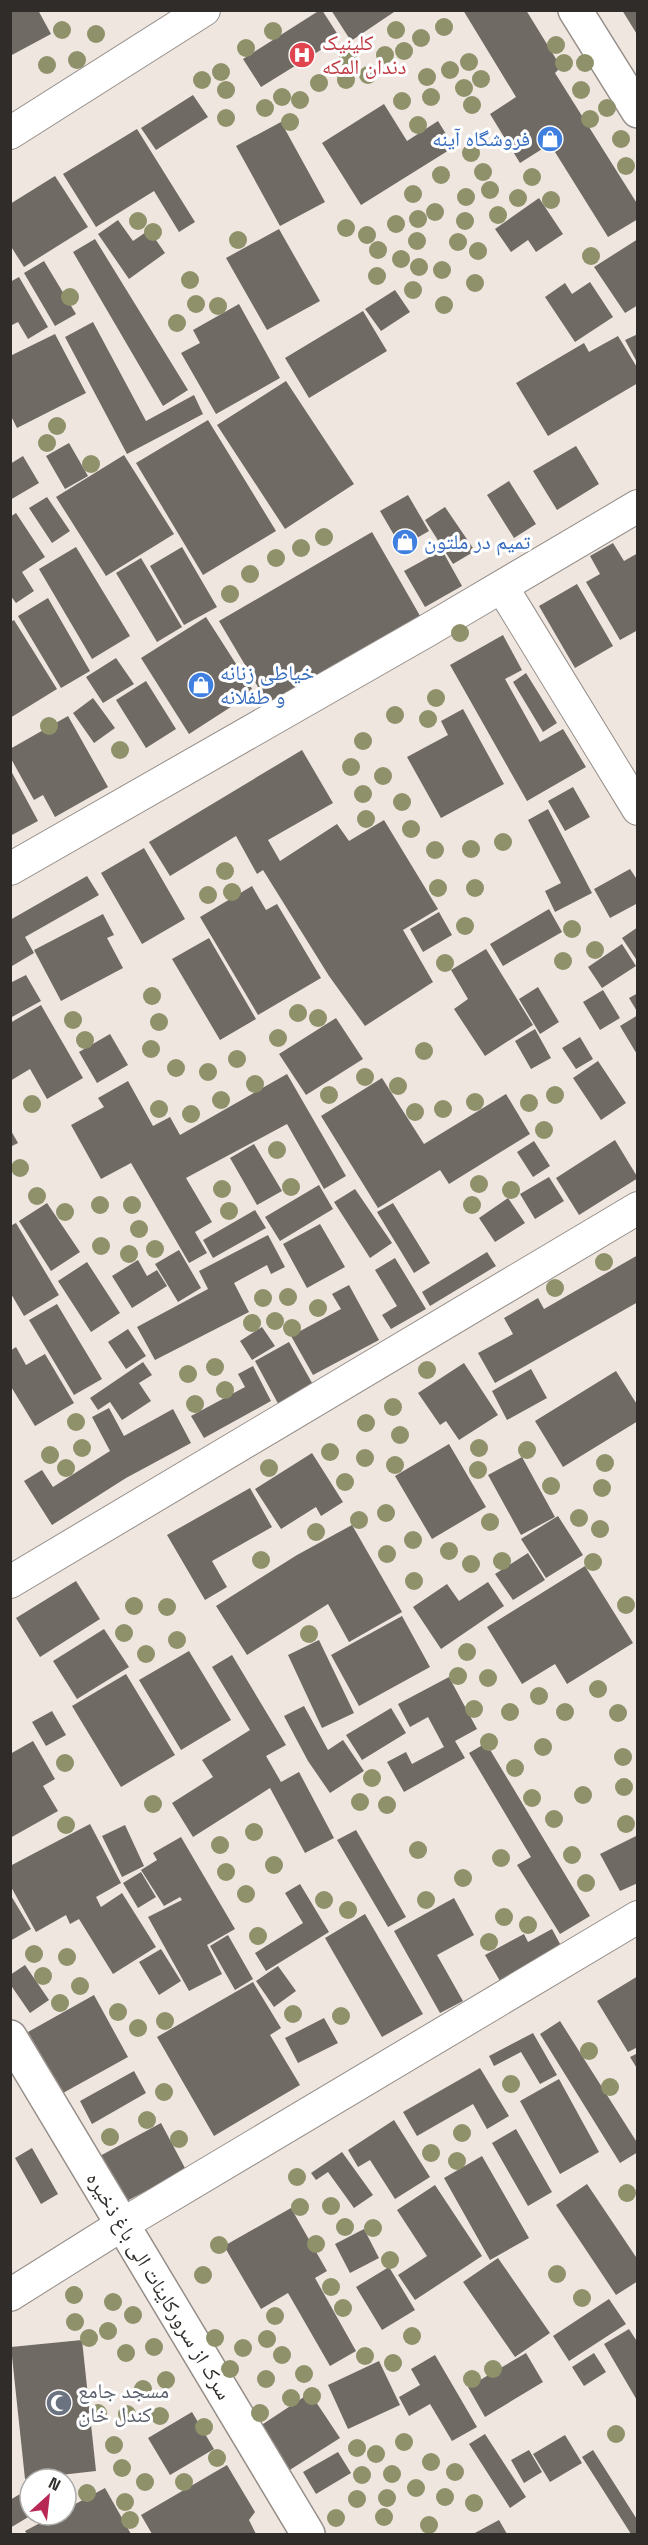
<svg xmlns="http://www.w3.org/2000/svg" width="648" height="2545" viewBox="0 0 648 2545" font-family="'Space Grotesk','Noto Naskh Arabic',sans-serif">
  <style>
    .building { fill: #706a64 }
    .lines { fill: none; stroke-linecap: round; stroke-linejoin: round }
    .minor-casing { stroke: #968e89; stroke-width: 34 }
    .tertiary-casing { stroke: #968e89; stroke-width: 36 }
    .secondary-casing { stroke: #968e89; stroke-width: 36 }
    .minor { stroke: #fff; stroke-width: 32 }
    .tertiary { stroke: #fff; stroke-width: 33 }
    .secondary { stroke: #fff; stroke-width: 33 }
    .tree { fill: #8e9169 }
    .labels { text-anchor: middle; stroke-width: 6; stroke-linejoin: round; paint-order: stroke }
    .health-label { font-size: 21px; fill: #be3a42; stroke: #fff; text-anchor: start }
    .shop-label { font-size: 21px; fill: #366cbe; stroke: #fff; text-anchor: start }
    .street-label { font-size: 21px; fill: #2f2c29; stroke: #fff }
    .worship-label { font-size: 21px; fill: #5b616d; stroke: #fff; text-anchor: start }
  </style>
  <rect width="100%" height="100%" fill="#eee6df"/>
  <path class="building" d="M10 10H38L51 34 10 56Z
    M320 10H322L340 38 261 87 243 59Z
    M331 10H397L351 41Z
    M463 10H526L561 67 555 73 638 205V219L608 237 550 144 520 163 490 114 516 97Z
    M622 10H638V36Z
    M193 95 208 117 156 150 141 128Z
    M384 104 407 141 438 121 454 147 361 205 322 143Z
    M281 122 325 202 280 226 236 146Z
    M137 129 195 222 179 232 154 191 96 227 63 174Z
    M55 176 88 227 24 267 10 245V204Z
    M539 198 563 234 536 252 528 240 511 252 495 229Z
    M118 220 133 241 149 230 165 253 129 279 98 234Z
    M279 229 320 301 267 330 226 258Z
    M95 239 188 390 163 406 73 252Z
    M638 239V305L625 313 594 267Z
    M44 261 76 314 55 326 24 273Z
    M19 277 48 327 28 339 18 322 10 326V282Z
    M590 282 613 317 575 342 545 297 565 283 572 294Z
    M395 290 410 312 381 331 365 309Z
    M239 304 280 378 216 414 181 353 200 343 193 330Z
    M363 311 387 351 309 398 285 358Z
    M93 322 146 421 194 395 203 414 127 454 65 337Z
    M55 334 86 393 17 428 10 414V356Z
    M638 334V364L625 340Z
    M618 336 638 369V383L548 436 516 383 584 343 589 352Z
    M286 381 354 484 285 529 217 425Z
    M208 420 276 531 203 575 136 463Z
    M69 443 88 476 65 489 46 456Z
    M576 446 599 484 557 510 533 471Z
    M124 455 174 534 106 576 56 497Z
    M23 456 39 483 10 500V464Z
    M509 481 536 524 514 538 487 495Z
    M408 495 429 531 401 547 380 511Z
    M47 497 70 531 52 543 29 508Z
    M445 507 475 551 453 564 425 520Z
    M16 513 45 557 22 572 34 591 16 603 10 595V517Z
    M372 532 423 621 271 709 219 621Z
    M613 543 624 561 638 553V630L620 640 586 582 600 574 590 556Z
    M76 547 130 636 92 659 39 569Z
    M182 547 217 607 184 625 150 566Z
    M442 550 462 586 425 607 404 571Z
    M141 558 182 627 157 642 116 573Z
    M577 584 613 646 575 668 539 606Z
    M48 598 90 671 61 688 18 616Z
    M206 617 254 692 189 734 141 658Z
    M14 620 57 689 10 718V622Z
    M503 635 522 670 505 679 540 742 563 729 586 767 527 801 450 665Z
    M116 658 134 684 103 703 86 677Z
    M526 673 557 723 543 732 513 682Z
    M146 681 176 729 146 748 116 700Z
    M93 698 115 728 94 743 73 713Z
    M463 709 504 784 441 818 407 757 448 735 441 721Z
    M68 716 108 787 55 817 43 795 34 800 10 757V749Z
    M302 750 333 803 268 840 280 861 337 824 349 841 384 820 438 909 403 930 433 982 365 1026 329 976 263 870 257 874 236 836 170 876 149 842Z
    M10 769 38 821 10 836Z
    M573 787 590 817 565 831 548 801Z
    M548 809 592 893 555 912 545 891 561 883 528 820Z
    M144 848 185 919 142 944 101 873Z
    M630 869 638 881V903L610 918 594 889Z
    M87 876 99 895 25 937 34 953 12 966 10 920Z
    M252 886 266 910 277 904 321 978 258 1015 200 917Z
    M549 909 562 932 503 966 490 944Z
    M439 912 452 935 423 952 410 929Z
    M103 914 114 935 107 938 123 968 61 1001 34 950Z
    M638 927V962L622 938Z
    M209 938 256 1019 220 1040 172 959Z
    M622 944 636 966 602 988 588 967Z
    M486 949 533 1025 485 1056 454 1009 468 999 451 970Z
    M26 975 41 1001 10 1018V983Z
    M538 987 559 1022 540 1034 519 999Z
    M603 990 620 1018 600 1030 583 1002Z
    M638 993V1013L629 998Z
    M41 1005 83 1078 47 1099 30 1069 10 1081V1023Z
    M638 1015V1056L620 1026Z
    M336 1018 363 1059 306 1095 279 1054Z
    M535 1029 551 1058 531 1069 515 1041Z
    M110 1034 128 1065 97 1083 79 1052Z
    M580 1037 593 1059 576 1069 562 1048Z
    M598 1061 626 1103 601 1120 573 1078Z
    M287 1074 346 1176 324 1189 287 1124 186 1178 212 1222 195 1232 207 1253 189 1263 131 1163 101 1179 71 1125 104 1107 98 1098 128 1081 153 1126 170 1117 180 1135Z
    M382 1078 424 1144 506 1094 530 1134 449 1184 440 1170 378 1208 321 1116Z
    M10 1129 18 1143 10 1147Z
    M615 1140 638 1178 579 1215 556 1178Z
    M534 1141 550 1166 533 1177 517 1152Z
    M254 1144 282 1191 257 1205 230 1158Z
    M549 1177 564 1201 535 1219 520 1194Z
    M319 1185 333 1209 280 1241 265 1217Z
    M355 1189 392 1243 370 1258 334 1202Z
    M508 1198 525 1223 495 1242 479 1218Z
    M47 1203 80 1252 51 1271 19 1221Z
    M393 1203 430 1263 414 1273 377 1212Z
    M255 1210 266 1228 213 1258 203 1240Z
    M16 1223 59 1295 24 1316 10 1292V1226Z
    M320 1224 345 1267 307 1288 283 1244Z
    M268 1235 285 1267 271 1274 267 1265 234 1283 249 1312 155 1360 137 1327 208 1289 199 1271Z
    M179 1250 201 1288 178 1302 155 1264Z
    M487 1252 496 1266 430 1306 422 1292Z
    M638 1255V1302L495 1383 478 1353 513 1334 504 1318 538 1298 544 1309Z
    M395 1258 426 1309 391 1329 382 1315 397 1306 375 1270Z
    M138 1260 147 1276 157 1270 167 1286 132 1308 112 1276Z
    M87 1262 120 1313 91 1332 58 1281Z
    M349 1285 379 1340 313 1375 291 1336 341 1309 332 1294Z
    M57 1304 102 1379 74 1395 29 1320Z
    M262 1327 275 1346 252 1360 240 1341Z
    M128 1329 146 1356 126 1369 108 1342Z
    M289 1342 316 1390 281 1409 255 1361Z
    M16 1347 26 1365 45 1354 74 1403 35 1426 10 1385V1351Z
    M143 1362 152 1375 139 1383 151 1401 122 1420 110 1402 98 1410 90 1398Z
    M464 1363 498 1415 459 1440 446 1421 440 1425 418 1393Z
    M253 1366 271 1401 204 1438 191 1416 245 1387 238 1374Z
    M531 1369 547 1398 507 1420 492 1391Z
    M616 1371 638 1406V1421L563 1467 535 1421Z
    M109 1408 124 1436 173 1409 191 1443 126 1478 52 1525 24 1481 42 1470 53 1487 110 1451 92 1417Z
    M449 1444 486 1507 432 1539 395 1476Z
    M312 1453 343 1502 321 1516 316 1507 281 1529 255 1489Z
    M522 1457 555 1517 521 1535 488 1475Z
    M250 1488 272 1527 212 1561 227 1587 205 1600 167 1535Z
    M558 1516 583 1555 546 1578 521 1539Z
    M352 1525 402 1612 349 1642 328 1604 247 1655 216 1606 297 1555Z
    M528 1553 545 1580 513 1600 495 1574Z
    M585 1566 633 1643 567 1684 555 1664 522 1684 487 1627Z
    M76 1581 100 1619 40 1657 16 1618Z
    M488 1582 504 1606 441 1649 413 1607 447 1584 459 1601Z
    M402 1616 430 1667 359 1706 331 1655Z
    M104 1629 129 1667 77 1699 53 1661Z
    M319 1640 354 1713 322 1728 288 1655Z
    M189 1651 231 1720 181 1750 139 1680Z
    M232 1655 286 1745 266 1756 281 1782 299 1772 334 1838 305 1853 270 1788 193 1837 172 1803 213 1777 202 1760 250 1730 212 1667Z
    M126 1674 175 1755 121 1787 72 1706Z
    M449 1677 477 1729 455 1741 465 1758 404 1792 387 1762 406 1752 412 1764 444 1747 428 1717 410 1727 398 1704Z
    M304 1706 328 1750 343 1740 364 1771 330 1793 308 1761 284 1716Z
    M391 1708 406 1733 362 1760 346 1735Z
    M52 1711 66 1735 46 1746 32 1722Z
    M33 1741 55 1779 43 1786 58 1811 10 1838V1754Z
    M486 1743 590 1916 560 1934 517 1865 531 1857 469 1753Z
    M90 1824 121 1883 96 1897 101 1907 122 1893 156 1947 113 1974 79 1919 70 1924 66 1915 36 1932 10 1885V1866Z
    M125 1825 144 1866 122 1877 102 1836Z
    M356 1830 406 1917 388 1927 337 1840Z
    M638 1835V1883L620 1891 600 1854Z
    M181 1837 235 1929 207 1945 222 1974 189 1991 148 1917 182 1900 180 1897 164 1906 141 1870 157 1860 153 1853Z
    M141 1872 156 1897 138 1908 123 1883Z
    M300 1884 329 1932 266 1971 255 1953 303 1923 285 1893Z
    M10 1894 31 1929 10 1941Z
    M454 1898 474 1935 437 1955 463 2001 440 2013 394 1931Z
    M365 1914 423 2014 382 2037 325 1938Z
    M552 1929 566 1955 504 1988 485 1955 524 1934 528 1942Z
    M228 1935 253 1979 235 1990 210 1946Z
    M161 1949 181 1981 159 1995 139 1962Z
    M25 1965 49 2000 30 2013 10 1984V1975Z
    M278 1966 296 1991 274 2007 256 1981Z
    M638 1976V2047L628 2052 597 2001Z
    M253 1982 281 2028 270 2035 300 2085 214 2136 157 2037Z
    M94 1995 128 2057 63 2093 28 2032Z
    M324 2018 338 2043 298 2063 285 2038Z
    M560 2021 638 2144V2152L620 2163 540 2034Z
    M533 2033 557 2075 540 2084 521 2052 494 2066 489 2056Z
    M638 2053V2070L630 2057Z
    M480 2068 509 2116 487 2129 473 2104 417 2136 403 2112Z
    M134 2071 146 2093 92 2124 80 2101Z
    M559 2079 599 2152 560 2174 520 2101Z
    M394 2120 430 2177 395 2199 370 2160 358 2167 348 2150Z
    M161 2123 186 2170 123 2203 98 2157Z
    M516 2129 552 2192 528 2206 492 2143Z
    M32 2148 58 2194 41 2204 15 2158Z
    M342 2152 373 2195 354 2208 328 2172 316 2180 311 2173Z
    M482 2156 529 2238 490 2260 444 2178Z
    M587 2184 638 2260V2281L616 2295 556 2205Z
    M435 2185 482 2256 415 2300 398 2275 427 2256 397 2210Z
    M291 2208 327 2271 315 2278 356 2351 330 2366 288 2293 261 2309 224 2246Z
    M364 2229 379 2258 350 2273 335 2244Z
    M498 2258 550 2333 515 2357 463 2282Z
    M389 2267 415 2310 382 2330 356 2287Z
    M609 2299 626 2324 569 2361 553 2336Z
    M629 2329 638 2343V2402L604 2344Z
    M82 2340 96 2471 25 2479 11 2347Z
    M526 2353 543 2382 485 2417 468 2387Z
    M594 2353 606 2372 584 2386 572 2367Z
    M435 2355 477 2427 452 2441 430 2404 409 2416 399 2397 420 2385 411 2369Z
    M379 2361 400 2405 348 2429 328 2385Z
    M310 2393 340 2438 285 2473 257 2428Z
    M192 2412 214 2449 170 2475 148 2438Z
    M485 2434 526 2497 510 2508 469 2444Z
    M565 2435 582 2463 550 2482 533 2454Z
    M529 2450 542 2472 524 2483 511 2460Z
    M593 2450 638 2521V2534H631L582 2457Z
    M338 2452 351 2473 316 2494 303 2472Z
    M227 2465 255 2512 249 2520 256 2534H152L141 2515Z
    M105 2488 131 2534H27L25 2531 55 2515H66V2509Z
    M25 2491 30 2498V2516L10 2528V2500Z
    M499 2520 507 2534H473Z"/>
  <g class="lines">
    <defs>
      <path id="minor" d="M10 133 204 10
        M502 587 638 809
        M10 869 428 630 638 506
        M10 1582 638 1208
        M10 2295 123 2224 638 1917"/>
      <path id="tertiary" d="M10 2037 308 2534"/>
      <path id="secondary" d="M575 10 638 111"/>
    </defs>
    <use href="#minor" class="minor-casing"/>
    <use href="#tertiary" class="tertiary-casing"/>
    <use href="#secondary" class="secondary-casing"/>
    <use href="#minor" class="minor"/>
    <use href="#tertiary" class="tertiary"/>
    <use href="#secondary" class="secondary"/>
  </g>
  <g class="tree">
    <circle cx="444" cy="27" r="9"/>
    <circle cx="62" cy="30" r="9"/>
    <circle cx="396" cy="30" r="9"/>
    <circle cx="273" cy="31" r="9"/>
    <circle cx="96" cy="34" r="9"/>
    <circle cx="421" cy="38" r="9"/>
    <circle cx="556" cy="45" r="9"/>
    <circle cx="246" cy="48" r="9"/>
    <circle cx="404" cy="51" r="9"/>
    <circle cx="385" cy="55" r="9"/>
    <circle cx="348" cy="58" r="9"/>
    <circle cx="77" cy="60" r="9"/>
    <circle cx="469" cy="62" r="9"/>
    <circle cx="564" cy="63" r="9"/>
    <circle cx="585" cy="63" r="9"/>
    <circle cx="47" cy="65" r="9"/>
    <circle cx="450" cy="70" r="9"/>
    <circle cx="221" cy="72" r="9"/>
    <circle cx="368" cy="75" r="9"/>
    <circle cx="427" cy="77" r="9"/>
    <circle cx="481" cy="79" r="9"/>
    <circle cx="202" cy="80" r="9"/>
    <circle cx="346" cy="80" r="9"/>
    <circle cx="319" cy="83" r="9"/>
    <circle cx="464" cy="88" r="9"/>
    <circle cx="226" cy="90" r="9"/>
    <circle cx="581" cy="90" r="9"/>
    <circle cx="282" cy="97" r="9"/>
    <circle cx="431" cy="97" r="9"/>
    <circle cx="300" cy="100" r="9"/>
    <circle cx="402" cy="101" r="9"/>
    <circle cx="472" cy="105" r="9"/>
    <circle cx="265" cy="108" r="9"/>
    <circle cx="607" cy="108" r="9"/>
    <circle cx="226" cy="118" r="9"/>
    <circle cx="590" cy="119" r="9"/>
    <circle cx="290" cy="122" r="9"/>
    <circle cx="418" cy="125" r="9"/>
    <circle cx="621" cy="139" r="9"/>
    <circle cx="471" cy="153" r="9"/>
    <circle cx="626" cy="166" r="9"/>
    <circle cx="483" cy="172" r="9"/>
    <circle cx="441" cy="175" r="9"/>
    <circle cx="532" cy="177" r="9"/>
    <circle cx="490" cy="190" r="9"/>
    <circle cx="413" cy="194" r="9"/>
    <circle cx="466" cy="197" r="9"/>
    <circle cx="518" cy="198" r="9"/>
    <circle cx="551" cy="200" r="9"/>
    <circle cx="435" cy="212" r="9"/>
    <circle cx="498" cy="215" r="9"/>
    <circle cx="418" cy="219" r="9"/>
    <circle cx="138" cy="221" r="9"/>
    <circle cx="465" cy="221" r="9"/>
    <circle cx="396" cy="224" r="9"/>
    <circle cx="346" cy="228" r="9"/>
    <circle cx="153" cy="232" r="9"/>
    <circle cx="367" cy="235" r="9"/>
    <circle cx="238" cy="240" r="9"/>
    <circle cx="417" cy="241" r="9"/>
    <circle cx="458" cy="242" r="9"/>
    <circle cx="378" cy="250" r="9"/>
    <circle cx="478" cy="251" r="9"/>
    <circle cx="591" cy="256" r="9"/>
    <circle cx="401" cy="259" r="9"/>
    <circle cx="419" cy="267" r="9"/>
    <circle cx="442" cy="270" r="9"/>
    <circle cx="377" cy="276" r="9"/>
    <circle cx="190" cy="280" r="9"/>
    <circle cx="475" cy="283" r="9"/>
    <circle cx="413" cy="290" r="9"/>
    <circle cx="70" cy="297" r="9"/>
    <circle cx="196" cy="304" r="9"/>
    <circle cx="444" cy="305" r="9"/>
    <circle cx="218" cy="306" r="9"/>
    <circle cx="177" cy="323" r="9"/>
    <circle cx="57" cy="426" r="9"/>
    <circle cx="47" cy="443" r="9"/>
    <circle cx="91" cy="464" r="9"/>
    <circle cx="324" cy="537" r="9"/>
    <circle cx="301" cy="548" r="9"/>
    <circle cx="276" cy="558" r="9"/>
    <circle cx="250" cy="574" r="9"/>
    <circle cx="230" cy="594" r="9"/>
    <circle cx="460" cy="633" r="9"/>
    <circle cx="436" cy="698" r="9"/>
    <circle cx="395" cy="715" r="9"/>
    <circle cx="428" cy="719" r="9"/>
    <circle cx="49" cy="726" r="9"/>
    <circle cx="363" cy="741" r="9"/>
    <circle cx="120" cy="750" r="9"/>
    <circle cx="351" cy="767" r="9"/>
    <circle cx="383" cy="776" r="9"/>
    <circle cx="363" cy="794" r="9"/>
    <circle cx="402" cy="802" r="9"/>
    <circle cx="366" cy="819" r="9"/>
    <circle cx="411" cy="829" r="9"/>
    <circle cx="503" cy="842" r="9"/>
    <circle cx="471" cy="849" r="9"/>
    <circle cx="435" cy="850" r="9"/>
    <circle cx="225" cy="871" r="9"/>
    <circle cx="438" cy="888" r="9"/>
    <circle cx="475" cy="888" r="9"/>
    <circle cx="232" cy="892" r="9"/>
    <circle cx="208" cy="895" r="9"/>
    <circle cx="465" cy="926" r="9"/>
    <circle cx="572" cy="929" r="9"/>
    <circle cx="595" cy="950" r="9"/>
    <circle cx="563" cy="961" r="9"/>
    <circle cx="445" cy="963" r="9"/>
    <circle cx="152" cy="996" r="9"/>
    <circle cx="298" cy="1013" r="9"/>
    <circle cx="318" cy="1018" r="9"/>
    <circle cx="73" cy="1020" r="9"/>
    <circle cx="159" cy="1022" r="9"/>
    <circle cx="278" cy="1038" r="9"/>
    <circle cx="85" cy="1040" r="9"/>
    <circle cx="151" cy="1049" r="9"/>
    <circle cx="424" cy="1051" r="9"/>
    <circle cx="237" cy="1059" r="9"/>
    <circle cx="176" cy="1068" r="9"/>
    <circle cx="208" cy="1072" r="9"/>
    <circle cx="365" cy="1077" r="9"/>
    <circle cx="255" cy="1084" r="9"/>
    <circle cx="398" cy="1086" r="9"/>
    <circle cx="329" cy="1095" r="9"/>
    <circle cx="555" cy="1095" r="9"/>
    <circle cx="221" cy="1100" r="9"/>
    <circle cx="475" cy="1102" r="9"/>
    <circle cx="529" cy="1103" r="9"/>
    <circle cx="32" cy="1104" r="9"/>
    <circle cx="159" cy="1109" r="9"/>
    <circle cx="443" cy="1109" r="9"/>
    <circle cx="415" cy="1112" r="9"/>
    <circle cx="191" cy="1114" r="9"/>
    <circle cx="544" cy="1130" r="9"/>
    <circle cx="277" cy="1150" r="9"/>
    <circle cx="20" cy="1168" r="9"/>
    <circle cx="479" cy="1184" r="9"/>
    <circle cx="291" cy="1187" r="9"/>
    <circle cx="222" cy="1189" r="9"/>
    <circle cx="511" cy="1190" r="9"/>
    <circle cx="37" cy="1196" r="9"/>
    <circle cx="100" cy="1205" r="9"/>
    <circle cx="132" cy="1205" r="9"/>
    <circle cx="472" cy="1205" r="9"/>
    <circle cx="229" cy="1211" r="9"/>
    <circle cx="65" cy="1212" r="9"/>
    <circle cx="139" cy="1229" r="9"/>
    <circle cx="101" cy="1246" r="9"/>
    <circle cx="155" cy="1249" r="9"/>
    <circle cx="129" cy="1254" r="9"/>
    <circle cx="604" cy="1262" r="9"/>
    <circle cx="555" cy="1288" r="9"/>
    <circle cx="288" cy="1297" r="9"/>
    <circle cx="263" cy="1298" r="9"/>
    <circle cx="318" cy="1308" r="9"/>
    <circle cx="275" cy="1321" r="9"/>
    <circle cx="252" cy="1323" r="9"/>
    <circle cx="292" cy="1328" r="9"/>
    <circle cx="215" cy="1367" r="9"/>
    <circle cx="427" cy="1370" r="9"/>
    <circle cx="188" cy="1374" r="9"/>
    <circle cx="225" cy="1390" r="9"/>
    <circle cx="195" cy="1404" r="9"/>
    <circle cx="393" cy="1407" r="9"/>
    <circle cx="76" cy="1422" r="9"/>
    <circle cx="366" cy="1423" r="9"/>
    <circle cx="400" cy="1435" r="9"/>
    <circle cx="82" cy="1448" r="9"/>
    <circle cx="479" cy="1448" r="9"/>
    <circle cx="527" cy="1450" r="9"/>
    <circle cx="330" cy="1452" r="9"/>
    <circle cx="50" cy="1455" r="9"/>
    <circle cx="365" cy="1458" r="9"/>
    <circle cx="605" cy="1463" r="9"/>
    <circle cx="395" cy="1465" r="9"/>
    <circle cx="66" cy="1468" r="9"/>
    <circle cx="269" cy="1468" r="9"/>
    <circle cx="478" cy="1470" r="9"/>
    <circle cx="345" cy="1482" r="9"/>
    <circle cx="551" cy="1486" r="9"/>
    <circle cx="602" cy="1488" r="9"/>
    <circle cx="386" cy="1513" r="9"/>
    <circle cx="579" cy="1518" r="9"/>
    <circle cx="359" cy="1520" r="9"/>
    <circle cx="490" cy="1522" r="9"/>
    <circle cx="600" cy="1529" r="9"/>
    <circle cx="316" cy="1532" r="9"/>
    <circle cx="413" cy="1540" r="9"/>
    <circle cx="449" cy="1551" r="9"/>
    <circle cx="387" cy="1554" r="9"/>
    <circle cx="261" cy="1560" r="9"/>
    <circle cx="502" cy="1561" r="9"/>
    <circle cx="593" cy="1562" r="9"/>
    <circle cx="471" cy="1564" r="9"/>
    <circle cx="414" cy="1581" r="9"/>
    <circle cx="626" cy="1605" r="9"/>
    <circle cx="134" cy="1606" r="9"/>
    <circle cx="167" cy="1607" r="9"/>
    <circle cx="124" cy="1633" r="9"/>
    <circle cx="309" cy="1634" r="9"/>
    <circle cx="177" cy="1640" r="9"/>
    <circle cx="467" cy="1652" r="9"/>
    <circle cx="146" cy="1654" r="9"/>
    <circle cx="458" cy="1676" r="9"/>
    <circle cx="488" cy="1678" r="9"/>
    <circle cx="598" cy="1689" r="9"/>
    <circle cx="539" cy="1696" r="9"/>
    <circle cx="474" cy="1709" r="9"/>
    <circle cx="510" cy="1712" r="9"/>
    <circle cx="565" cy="1712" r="9"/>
    <circle cx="618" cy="1713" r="9"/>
    <circle cx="489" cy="1742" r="9"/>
    <circle cx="543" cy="1747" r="9"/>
    <circle cx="623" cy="1757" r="9"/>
    <circle cx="65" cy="1763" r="9"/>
    <circle cx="515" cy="1768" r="9"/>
    <circle cx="372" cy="1778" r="9"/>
    <circle cx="624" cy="1787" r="9"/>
    <circle cx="583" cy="1795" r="9"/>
    <circle cx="532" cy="1798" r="9"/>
    <circle cx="360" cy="1802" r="9"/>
    <circle cx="153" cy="1804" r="9"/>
    <circle cx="387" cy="1805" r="9"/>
    <circle cx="554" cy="1819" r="9"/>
    <circle cx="626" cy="1824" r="9"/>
    <circle cx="66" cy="1825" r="9"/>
    <circle cx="254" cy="1832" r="9"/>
    <circle cx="220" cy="1845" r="9"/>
    <circle cx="418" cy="1850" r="9"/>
    <circle cx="572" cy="1855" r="9"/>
    <circle cx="501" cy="1858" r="9"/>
    <circle cx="274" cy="1865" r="9"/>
    <circle cx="226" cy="1872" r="9"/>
    <circle cx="463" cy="1878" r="9"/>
    <circle cx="586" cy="1883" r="9"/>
    <circle cx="246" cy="1894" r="9"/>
    <circle cx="324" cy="1900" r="9"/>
    <circle cx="426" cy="1900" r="9"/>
    <circle cx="348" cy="1910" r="9"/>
    <circle cx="504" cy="1917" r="9"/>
    <circle cx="528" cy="1925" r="9"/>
    <circle cx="258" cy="1936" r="9"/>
    <circle cx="489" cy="1942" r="9"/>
    <circle cx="34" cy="1954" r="9"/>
    <circle cx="67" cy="1957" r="9"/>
    <circle cx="43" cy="1976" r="9"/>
    <circle cx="80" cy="1986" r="9"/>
    <circle cx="60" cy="2003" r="9"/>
    <circle cx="118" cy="2012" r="9"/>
    <circle cx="293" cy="2014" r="9"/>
    <circle cx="341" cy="2016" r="9"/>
    <circle cx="165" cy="2021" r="9"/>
    <circle cx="138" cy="2028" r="9"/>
    <circle cx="589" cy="2051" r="9"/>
    <circle cx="511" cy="2084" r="9"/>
    <circle cx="610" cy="2087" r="9"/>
    <circle cx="164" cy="2092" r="9"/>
    <circle cx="147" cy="2120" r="9"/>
    <circle cx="462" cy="2133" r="9"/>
    <circle cx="110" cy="2137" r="9"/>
    <circle cx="179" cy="2139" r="9"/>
    <circle cx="431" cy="2153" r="9"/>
    <circle cx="457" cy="2161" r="9"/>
    <circle cx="297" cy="2177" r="9"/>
    <circle cx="627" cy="2193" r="9"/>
    <circle cx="331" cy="2206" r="9"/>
    <circle cx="300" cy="2207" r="9"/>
    <circle cx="345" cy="2227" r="9"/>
    <circle cx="373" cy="2228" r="9"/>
    <circle cx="316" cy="2244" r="9"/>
    <circle cx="219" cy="2245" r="9"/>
    <circle cx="390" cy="2260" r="9"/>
    <circle cx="557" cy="2274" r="9"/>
    <circle cx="203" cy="2275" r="9"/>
    <circle cx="331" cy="2287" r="9"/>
    <circle cx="74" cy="2295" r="9"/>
    <circle cx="582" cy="2298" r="9"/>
    <circle cx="113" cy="2302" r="9"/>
    <circle cx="343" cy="2308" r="9"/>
    <circle cx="133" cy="2315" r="9"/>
    <circle cx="275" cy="2316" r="9"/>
    <circle cx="75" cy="2322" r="9"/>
    <circle cx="108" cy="2331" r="9"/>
    <circle cx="412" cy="2336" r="9"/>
    <circle cx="89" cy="2338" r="9"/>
    <circle cx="215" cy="2338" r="9"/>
    <circle cx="267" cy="2339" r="9"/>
    <circle cx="154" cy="2347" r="9"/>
    <circle cx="243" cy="2348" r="9"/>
    <circle cx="126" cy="2353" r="9"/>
    <circle cx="282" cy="2355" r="9"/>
    <circle cx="365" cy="2356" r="9"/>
    <circle cx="393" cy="2363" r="9"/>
    <circle cx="230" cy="2369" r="9"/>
    <circle cx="493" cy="2369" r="9"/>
    <circle cx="304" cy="2374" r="9"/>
    <circle cx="266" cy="2379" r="9"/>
    <circle cx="472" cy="2379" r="9"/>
    <circle cx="166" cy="2380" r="9"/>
    <circle cx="143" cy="2389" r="9"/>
    <circle cx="312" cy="2396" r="9"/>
    <circle cx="291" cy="2398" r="9"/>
    <circle cx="98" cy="2413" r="9"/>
    <circle cx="260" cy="2413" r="9"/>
    <circle cx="127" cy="2414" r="9"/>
    <circle cx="160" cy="2416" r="9"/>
    <circle cx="204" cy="2427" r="9"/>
    <circle cx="616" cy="2434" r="9"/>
    <circle cx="404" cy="2442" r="9"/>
    <circle cx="114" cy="2445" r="9"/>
    <circle cx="357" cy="2448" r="9"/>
    <circle cx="376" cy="2454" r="9"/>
    <circle cx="217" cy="2458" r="9"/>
    <circle cx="431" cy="2462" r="9"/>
    <circle cx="122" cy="2468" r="9"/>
    <circle cx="455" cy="2472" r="9"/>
    <circle cx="392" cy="2474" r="9"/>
    <circle cx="362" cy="2475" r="9"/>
    <circle cx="145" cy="2482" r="9"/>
    <circle cx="184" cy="2482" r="9"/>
    <circle cx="416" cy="2488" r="9"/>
    <circle cx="87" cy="2493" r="9"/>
    <circle cx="445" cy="2497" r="9"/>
    <circle cx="387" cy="2498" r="9"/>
    <circle cx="357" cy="2499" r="9"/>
    <circle cx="125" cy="2502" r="9"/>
    <circle cx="474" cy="2503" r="9"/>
    <circle cx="384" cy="2517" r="9"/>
    <circle cx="336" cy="2518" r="9"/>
    <circle cx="130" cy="2520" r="9"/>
    <circle cx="429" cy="2525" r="9"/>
  </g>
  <defs>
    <symbol id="hospital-disc" viewBox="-11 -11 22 22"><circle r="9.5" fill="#e0444e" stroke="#fff"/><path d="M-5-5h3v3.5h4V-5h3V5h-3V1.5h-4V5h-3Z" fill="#fff"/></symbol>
    <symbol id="shop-disc" viewBox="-11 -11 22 22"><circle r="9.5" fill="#3f7fe0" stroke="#fff"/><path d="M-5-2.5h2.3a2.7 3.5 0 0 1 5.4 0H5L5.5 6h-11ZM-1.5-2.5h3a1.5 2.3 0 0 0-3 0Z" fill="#fff"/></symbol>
    <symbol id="mosque-disc" viewBox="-11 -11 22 22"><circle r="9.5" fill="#6b7280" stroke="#fff"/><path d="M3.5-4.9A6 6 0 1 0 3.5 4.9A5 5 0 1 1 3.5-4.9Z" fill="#fff"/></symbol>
  </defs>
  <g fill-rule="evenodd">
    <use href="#hospital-disc" x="287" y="40" width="30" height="30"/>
    <use href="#shop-disc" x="535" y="124" width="30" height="30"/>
    <use href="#shop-disc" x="390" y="527" width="30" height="30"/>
    <use href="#shop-disc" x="186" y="670" width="30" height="30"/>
    <use href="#mosque-disc" x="44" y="2388" width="30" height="30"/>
  </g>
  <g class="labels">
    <g class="health-label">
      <text x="322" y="50">کلینیک<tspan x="322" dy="24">دندان المکه</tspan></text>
    </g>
    <g class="shop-label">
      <text x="530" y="146" text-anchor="end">فروشگاه آینه</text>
      <text x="424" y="549">تمیم در ملتون</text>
      <text x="220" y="680">خیاطی زنانه<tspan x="220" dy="24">و طفلانه</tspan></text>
    </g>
    <g class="street-label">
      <text transform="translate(159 2286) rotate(59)" y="7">سرک از سرورکاینات الی باغ ذخیره</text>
    </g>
    <g class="worship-label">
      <text x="78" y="2398">مسجد جامع<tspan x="78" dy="24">کندل خان</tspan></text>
    </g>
  </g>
  <rect width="648" height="2545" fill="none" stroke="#2f2c29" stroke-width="24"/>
  <g transform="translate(48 2497) rotate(27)"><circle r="28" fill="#ffffff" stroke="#acaba9" stroke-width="1.5"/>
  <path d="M0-4.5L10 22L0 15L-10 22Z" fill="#b82855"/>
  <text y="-9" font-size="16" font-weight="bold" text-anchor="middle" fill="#2f2c29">N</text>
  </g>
</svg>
